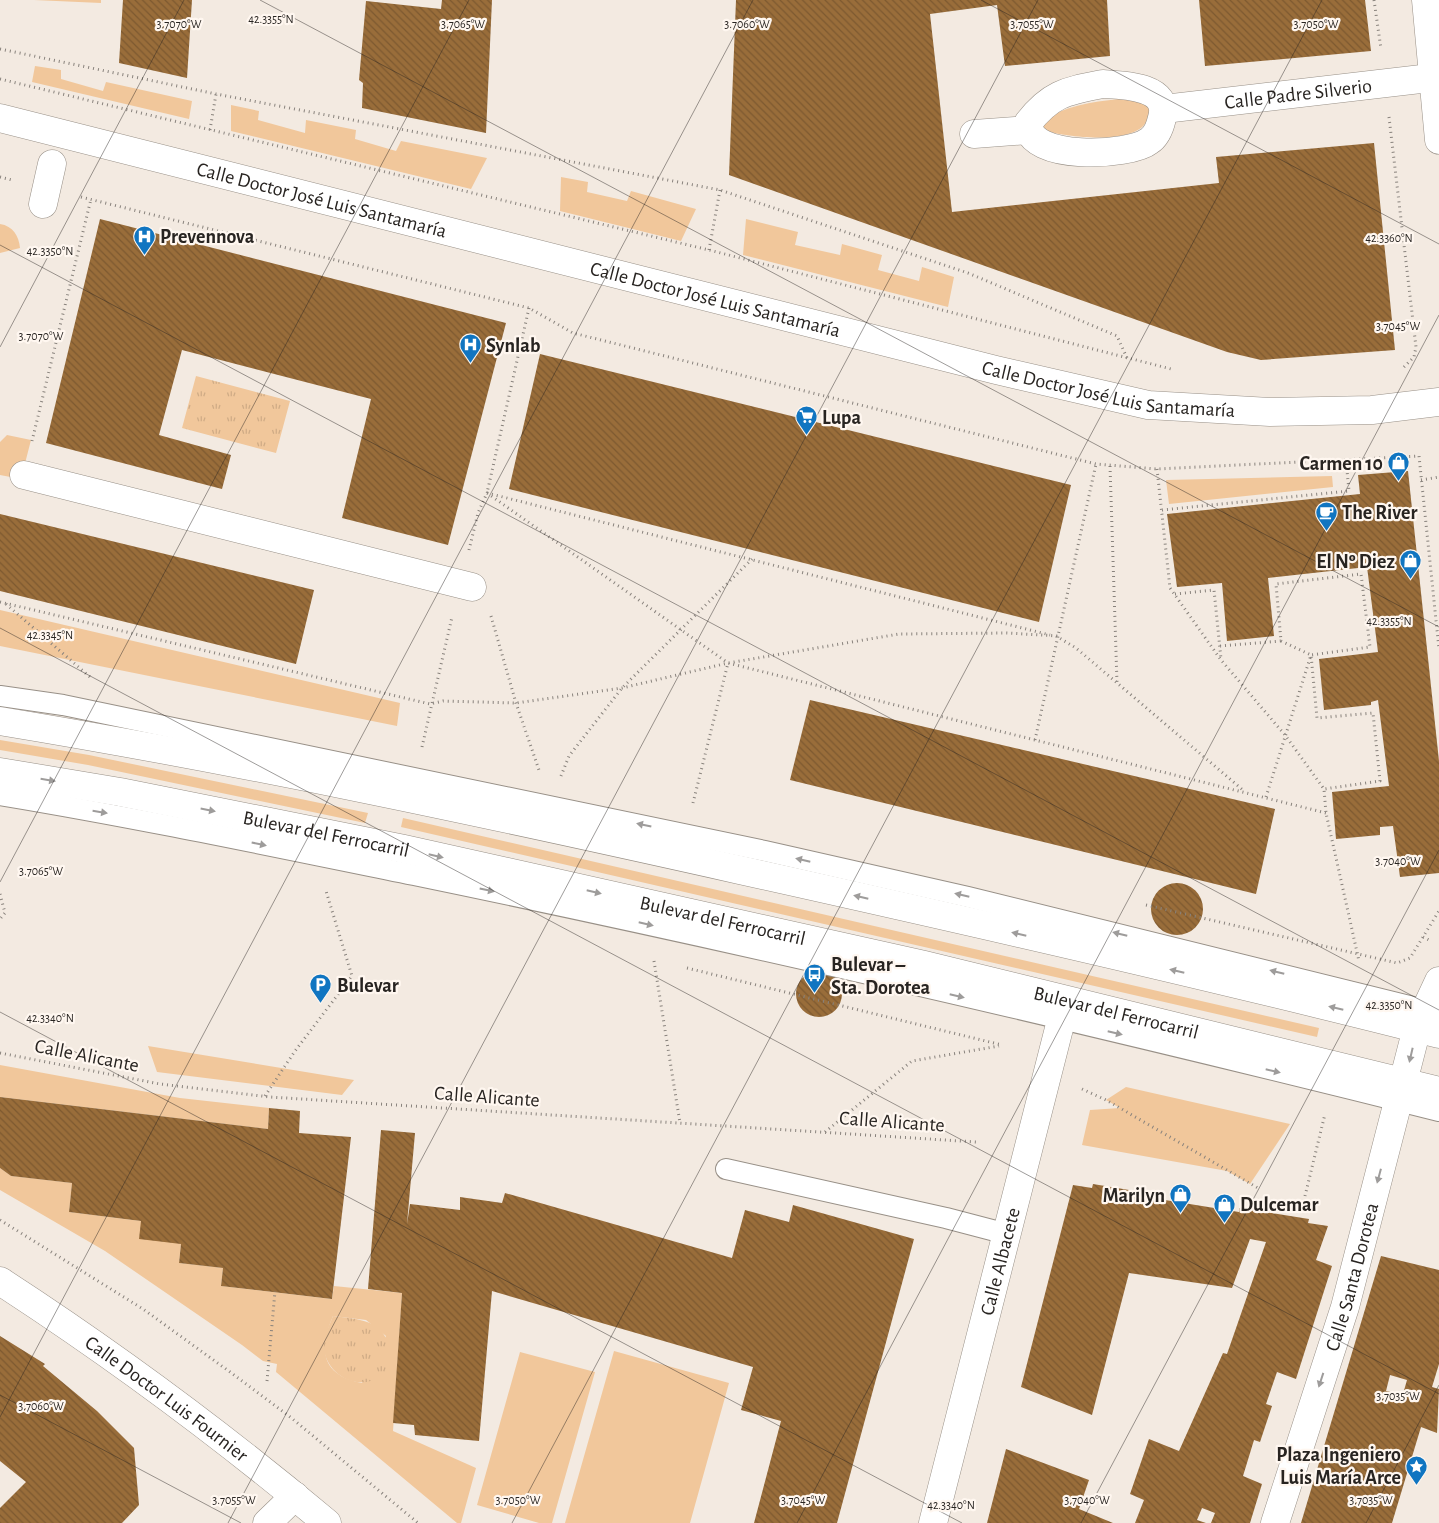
<svg xmlns="http://www.w3.org/2000/svg" width="1439" height="1523" viewBox="0 0 1439 1523" font-family="'Alegreya Sans',sans-serif">
  <style>
    .green { fill: #f1c79b; fill-rule: evenodd }
    .park { fill: url(#park-tufts) }
    .building { fill: url(#building-back-hatch); fill-rule: evenodd }
    .lines { fill: none; stroke-linecap: round; stroke-linejoin: round }
    .lane-casing { stroke: #989087; stroke-width: 22 }
    .street-casing { stroke: #989087; stroke-width: 29 }
    .secondary-casing { stroke: #989087; stroke-width: 29 }
    .path { stroke: #88827c; stroke-width: 3; stroke-dasharray: 1 4; stroke-linecap: butt }
    .lane { stroke: #fff; stroke-width: 20 }
    .street { stroke: #fff; stroke-width: 28 }
    .secondary { stroke: #fff; stroke-width: 28 }
    .oneway { fill: #9e9c9b }
    .ticks { fill: none; stroke: #282421; stroke-width: 1; stroke-opacity: 0.45 }
    .labels { text-anchor: middle; stroke-width: 4.5; stroke-linejoin: round; paint-order: stroke }
    .street-label { font-size: 20px; fill: #282421; stroke: #fff7f0 }
    .poi-label { font-size: 20px; font-weight: bold; fill: #282421; stroke: #fff7f0; text-anchor: start }
    .ticks-label { font-size: 12px; text-anchor: middle; fill: #282421; stroke: #fff7f0; stroke-width: 4.5; stroke-linejoin: round; paint-order: stroke }
  </style>
  <defs>
    <pattern id="park-tufts" width="24" height="20" patternUnits="userSpaceOnUse" patternTransform="scale(1.25)"><rect width="24" height="20" fill="#f1c79b"/><path d="M3 7l-1-3M5 7V3M7 7l1-3M15 17l-1-3M17 17v-4M19 17l1-3" fill="none" stroke="#cfab85"/></pattern>
    <pattern id="building-back-hatch" width="6" height="6" patternUnits="userSpaceOnUse" patternTransform="scale(1.25)"><rect width="6" height="6" fill="#996d3a"/><path d="M-1 5l2 2M0 0l6 6M5-1l2 2" fill="none" stroke="#7d5930"/></pattern>
  </defs>
  <rect width="100%" height="100%" fill="#f3eae1"/>
  <path class="green" d="M34 0H101V3Z
    M35 66 61 70V79L103 91 106 82 192 101 189 119 32 82Z
    M1119 99 1139 101 1149 106C1156 150 1069 137 1045 131L1041 121C1065 106 1091 102 1119 99Z
    M231 105 259 111 258 120 305 133 306 120 356 130 355 139 396 151 401 141 487 158 471 189 231 131Z
    M561 177 588 182 587 192 627 201 631 191 696 209 681 241 560 211Z
    M746 219 798 232 795 245 840 255 842 244 882 255 878 270 919 281 922 267 954 277 948 307 743 255Z
    M0 224C13 226 19 236 20 248L0 253Z
    M7 435 31 440 21 479 0 475V442Z
    M1332 476 1333 487 1169 504 1166 480Z
    M0 610 400 703 397 726 0 646Z
    M0 740 89 755 368 813 365 823 88 765 0 750Z
    M403 818 1319 1028 1317 1037 401 827Z
    M148 1046 354 1080 342 1095 157 1072Z
    M0 1065 180 1098 269 1108 268 1129 0 1097Z
    M1126 1087 1290 1124 1250 1184 1227 1171 1082 1145 1090 1110 1120 1108 1106 1100Z
    M0 1168 11 1176 72 1183 69 1212 141 1221 181 1244 179 1263 223 1268 221 1286 332 1299 334 1286 402 1293 393 1431 476 1468 461 1523H457L276 1372 277 1364 263 1361 242 1345 105 1251 0 1190ZM333 1316 366 1320 386 1336 362 1383C322 1375 318 1351 333 1316Z
    M614 1351 729 1383 690 1523H565Z
    M520 1352 595 1372 552 1523H539L477 1505Z"/>
  <path class="park" d="M196 376 290 401 276 453 182 428Z
    M333 1316C367 1320 388 1321 392 1361 389 1366 386 1372 381 1376 356 1394 321 1371 324 1342 325 1333 330 1324 333 1316Z"/>
  <path class="building" d="M123 0H192L187 78 119 63Z
    M442 0H492L486 133 362 108 363 83 359 80 366 1 441 9Z
    M736 0H1107L1110 56 1005 66 997 5 930 14 952 212 1219 183 1216 157 1374 143 1395 350 1261 360 1227 352 729 175Z
    M1199 0H1365L1371 51 1205 66Z
    M100 219 506 323 448 545 342 518 371 399 182 350 159 435 231 455 222 489 46 443Z
    M540 354 1071 485 1039 622 509 489Z
    M1408 471 1439 761V873L1400 877 1393 826 1380 827V835L1336 839 1332 792 1389 786 1378 700 1371 702V705L1324 710 1319 659 1378 652 1367 567 1268 578 1274 636 1227 641 1222 583 1177 587 1167 514 1360 494 1358 475Z
    M0 514 314 590 296 664 0 591Z
    M810 700 1275 809 1256 894 790 780Z
    M1151 909a26 26 0 1 1 52 0a26 26 0 1 1-52 0Z
    M796 994a23 23 0 1 1 46 0a23 23 0 1 1-46 0Z
    M0 1097 268 1129 269 1108 300 1111 299 1133 351 1137 332 1299 221 1286 223 1268 179 1263 181 1244 139 1239 141 1221 69 1212 72 1183 11 1176 0 1168Z
    M381 1130 415 1133 407 1224 410 1204 460 1210V1197L502 1203 505 1193 732 1258 745 1210 789 1222 793 1205 914 1239 837 1523H754L781 1421 741 1410 753 1367 492 1291 479 1441 415 1435 414 1425 393 1423 402 1293 368 1289Z
    M1093 1184 1165 1196V1200L1239 1212V1208L1309 1219 1308 1223 1328 1226 1316 1260 1332 1266 1296 1379 1277 1372 1266 1404 1272 1406 1260 1442 1254 1440 1243 1476 1262 1484 1250 1523H1211L1215 1513 1202 1508 1197 1520 1206 1523H1135L1144 1500 1130 1494 1149 1439 1179 1451 1223 1353 1227 1354 1266 1242 1250 1239 1232 1288 1129 1273 1092 1415 1021 1387 1073 1185 1092 1188Z
    M1381 1256 1439 1270V1364L1432 1387 1439 1389 1437 1433 1421 1427 1392 1523H1301ZM1390 1375 1407 1380 1403 1394 1386 1391Z
    M0 1336 45 1364 43 1366 97 1411 134 1448 139 1505 122 1523H0V1508L26 1482 0 1461Z
    M1006 1449 1089 1480 1079 1509 1113 1523H987Z"/>
  <g class="lines">
    <defs>
      <path id="lane" d="M0 696 63 705 765 851 968 897 1438 1013
        M0 795C139 818 276 847 414 875 758 946 1099 1026 1439 1111
        M726 1169 946 1218 1007 1234"/>
      <g id="street">
        <path d="M1426 0 1439 140"/>
        <path d="M1103 84C1123 85 1171 86 1162 118 1160 127 1157 136 1149 141 1130 156 1027 162 1028 123 1051 93 1067 91 1103 84Z"/>
        <path id="s1" d="M1164 109 1439 77"/>
        <path id="s2" d="M0 118 996 370 1148 405 1270 412 1372 410 1439 402"/>
        <path d="M974 134 1028 130"/>
        <path d="M43 204 52 164"/>
        <path d="M24 475 472 587"/>
        <path id="s3" d="M0 1281C114 1355 223 1436 327 1523"/>
        <path d="M267 1523 295 1496"/>
        <path id="s4" d="M933 1523 1066 1001"/>
        <path id="s5" d="M1275 1523 1345 1307 1417 1028 1439 981"/>
      </g>
      <g id="secondary">
        <path d="M0 721C249 762 494 815 740 870 974 922 1207 975 1439 1034"/>
        <path id="s6" d="M0 772 120 792 404 849 924 965 1439 1091"/>
      </g>
    </defs>
    <use href="#lane" class="lane-casing"/>
    <use href="#street" class="street-casing"/>
    <use href="#secondary" class="secondary-casing"/>
    <path class="path" d="M1374 0 1381 49
      M0 49 216 94 720 190 968 273 1117 336 1127 358
      M0 79 709 250 1171 369
      M1389 117 1416 347 1414 357 1402 369
      M210 130 216 94
      M0 177 12 180
      M81 197 529 308 573 333 1096 464 1157 469 1419 456 1439 649
      M709 250 720 190
      M529 308 487 493 728 663 1326 813
      M32 441 91 199
      M1110 466 1117 683
      M1157 469 1170 588 1221 660 1285 735 1324 789 1326 813 1359 961
      M1421 480 1439 477
      M1162 510 1349 491 1346 460
      M469 550 478 513 487 493 1050 635
      M1175 594 1214 590 1221 659
      M0 602 430 704 443 701 516 703 622 688 728 663 899 634 1007 633 1058 636 1096 464
      M6 604 90 677
      M491 616 516 703 540 773
      M1056 636 1076 648 1244 791
      M1281 641 1311 655 1317 718 1373 713 1380 781 1324 789
      M1220 646 1281 641 1276 584 1361 574 1370 647 1311 655 1266 797
      M1035 740 1058 636
      M422 747 452 617
      M561 776 569 756 622 688 752 559
      M693 803 728 663
      M0 894 5 913 0 919
      M1146 905 1397 963 1410 958 1439 911
      M1423 937 1431 941
      M654 961 680 1123
      M687 968 1002 1045
      M0 1053 160 1084 270 1097 976 1142
      M1082 1089 1106 1100 1258 1188
      M265 1096 295 1051 352 976 326 891
      M825 1132 912 1061 999 1046
      M1305 1196 1325 1114
      M0 1220 143 1309 230 1372 289 1416 418 1523
      M267 1381 275 1291"/>
    <use href="#lane" class="lane"/>
    <use href="#street" class="street"/>
    <use href="#secondary" class="secondary"/>
  </g>
  <defs><path id="oneway-solid" d="M-6-.8H1V-3.2L6.5 0L1 3.2V.8H-6Z" transform="scale(1.25)"/></defs>
  <g class="oneway">
    <use href="#oneway-solid" transform="translate(48 780) rotate(9)"/>
    <use href="#oneway-solid" transform="translate(208 810) rotate(11)"/>
    <use href="#oneway-solid" transform="translate(100 812) rotate(9)"/>
    <use href="#oneway-solid" transform="translate(644 825) rotate(-168)"/>
    <use href="#oneway-solid" transform="translate(259 844) rotate(12)"/>
    <use href="#oneway-solid" transform="translate(436 856) rotate(13)"/>
    <use href="#oneway-solid" transform="translate(803 860) rotate(-167)"/>
    <use href="#oneway-solid" transform="translate(487 890) rotate(12)"/>
    <use href="#oneway-solid" transform="translate(594 892) rotate(13)"/>
    <use href="#oneway-solid" transform="translate(962 895) rotate(-167)"/>
    <use href="#oneway-solid" transform="translate(861 897) rotate(-167)"/>
    <use href="#oneway-solid" transform="translate(646 924) rotate(13)"/>
    <use href="#oneway-solid" transform="translate(1019 934) rotate(-167)"/>
    <use href="#oneway-solid" transform="translate(1120 934) rotate(-166)"/>
    <use href="#oneway-solid" transform="translate(1177 971) rotate(-167)"/>
    <use href="#oneway-solid" transform="translate(1277 972) rotate(-166)"/>
    <use href="#oneway-solid" transform="translate(957 996) rotate(13)"/>
    <use href="#oneway-solid" transform="translate(1336 1008) rotate(-167)"/>
    <use href="#oneway-solid" transform="translate(1115 1033) rotate(13)"/>
    <use href="#oneway-solid" transform="translate(1411 1055) rotate(103)"/>
    <use href="#oneway-solid" transform="translate(1273 1071) rotate(13)"/>
    <use href="#oneway-solid" transform="translate(1379 1176) rotate(105)"/>
    <use href="#oneway-solid" transform="translate(1321 1380) rotate(108)"/>
  </g>
  <path class="ticks" d="M260 0 1439 627M981 0 1439 244M0 245 1439 1010M0 347 184 0M0 628 1439 1394M0 882 469 0M0 1012 962 1523M0 1395 241 1523M0 1417 753 0M228 1523 1038 0M512 1523 1322 0M797 1523 1439 315M1081 1523 1439 850M1366 1523 1439 1385"/>
  <defs>
    <symbol id="hospital-pin" viewBox="-11 -11 22 30"><path d="M0 17L-7.5 6A9.5 9.5 0 1 1 7.5 6Z" fill="#1075c1" stroke="#fff7f0"/><path d="M-5-5h3v3.5h4V-5h3V5h-3V1.5h-4V5h-3Z" fill="#fff"/></symbol>
    <symbol id="supermarket-pin" viewBox="-11 -11 22 30"><path d="M0 17L-7.5 6A9.5 9.5 0 1 1 7.5 6Z" fill="#1075c1" stroke="#fff7f0"/><path d="M-6-5.5h2.5l.6 2H6L4.5 2H-2.5L-4.4-4H-6ZM-1.5 3.2a1.3 1.3 0 1 0 .1 0ZM3 3.2a1.3 1.3 0 1 0 .1 0Z" fill="#fff"/></symbol>
    <symbol id="shop-pin" viewBox="-11 -11 22 30"><path d="M0 17L-7.5 6A9.5 9.5 0 1 1 7.5 6Z" fill="#1075c1" stroke="#fff7f0"/><path d="M-5-2.5h2.3a2.7 3.5 0 0 1 5.4 0H5L5.5 6h-11ZM-1.5-2.5h3a1.5 2.3 0 0 0-3 0Z" fill="#fff"/></symbol>
    <symbol id="cafe-pin" viewBox="-11 -11 22 30"><path d="M0 17L-7.5 6A9.5 9.5 0 1 1 7.5 6Z" fill="#1075c1" stroke="#fff7f0"/><path d="M-5.5-4.5H6V0H3Q3 3.5 0 3.5H-2.5Q-5.5 3.5-5.5 0ZM3-3.2v2h1.7v-2ZM-6 4.5H4V6H-6Z" fill="#fff"/></symbol>
    <symbol id="bus-pin" viewBox="-11 -11 22 30"><path d="M0 17L-7.5 6A9.5 9.5 0 1 1 7.5 6Z" fill="#1075c1" stroke="#fff7f0"/><path d="M-5-6H5V4H4V6H2V4H-2V6H-4V4H-5ZM-3.5-4V0h7V-4ZM-3.5 1.2v1.5H-2V1.2ZM2 1.2v1.5H3.5V1.2Z" fill="#fff"/></symbol>
    <symbol id="parking-pin" viewBox="-11 -11 22 30"><path d="M0 17L-7.5 6A9.5 9.5 0 1 1 7.5 6Z" fill="#1075c1" stroke="#fff7f0"/><path d="M-3.5-5.5H1a3.5 3.5 0 0 1 0 7H-1V5.5H-3.5ZM-1-3.4V-.6H.8a1.4 1.4 0 0 0 0-2.8Z" fill="#fff"/></symbol>
    <symbol id="sight-pin" viewBox="-11 -11 22 30"><path d="M0 17L-7.5 6A9.5 9.5 0 1 1 7.5 6Z" fill="#1075c1" stroke="#fff7f0"/><path d="M0-6L1.8-2.2L6-1.7L2.9 1.2L3.7 5.4L0 3.3L-3.7 5.4L-2.9 1.2L-6-1.7L-1.8-2.2Z" fill="#fff"/></symbol>
  </defs>
  <g fill-rule="evenodd">
    <use href="#hospital-pin" x="132" y="224" width="25" height="34"/>
    <use href="#hospital-pin" x="458" y="332" width="25" height="34"/>
    <use href="#supermarket-pin" x="794" y="404" width="25" height="34"/>
    <use href="#shop-pin" x="1386" y="450" width="25" height="34"/>
    <use href="#cafe-pin" x="1314" y="500" width="25" height="34"/>
    <use href="#shop-pin" x="1398" y="548" width="25" height="34"/>
    <use href="#bus-pin" x="802" y="962" width="25" height="34"/>
    <use href="#parking-pin" x="308" y="972" width="25" height="34"/>
    <use href="#shop-pin" x="1168" y="1182" width="25" height="34"/>
    <use href="#shop-pin" x="1212" y="1192" width="25" height="34"/>
    <use href="#sight-pin" x="1404" y="1454" width="25" height="34"/>
  </g>
  <g class="labels">
    <g class="street-label">
      <text dy="7" stroke="none"><textPath href="#s1" startOffset="135">Calle Padre Silverio</textPath></text>
      <text dy="7" stroke="none"><textPath href="#s2" startOffset="332">Calle Doctor José Luis Santamaría</textPath></text>
      <text dy="7" stroke="none"><textPath href="#s2" startOffset="738">Calle Doctor José Luis Santamaría</textPath></text>
      <text dy="7" stroke="none"><textPath href="#s2" startOffset="1142">Calle Doctor José Luis Santamaría</textPath></text>
      <text dy="7" stroke="none"><textPath href="#s6" startOffset="332">Bulevar del Ferrocarril</textPath></text>
      <text dy="7" stroke="none"><textPath href="#s6" startOffset="738">Bulevar del Ferrocarril</textPath></text>
      <text dy="7" stroke="none"><textPath href="#s6" startOffset="1142">Bulevar del Ferrocarril</textPath></text>
      <text transform="translate(87 1055) rotate(11)" y="7">Calle Alicante</text>
      <text transform="translate(487 1096) rotate(4)" y="7">Calle Alicante</text>
      <text transform="translate(892 1121) rotate(4)" y="7">Calle Alicante</text>
      <text dy="7" stroke="none"><textPath href="#s4" startOffset="270">Calle Albacete</textPath></text>
      <text dy="7" stroke="none"><textPath href="#s5" startOffset="258">Calle Santa Dorotea</textPath></text>
      <text dy="7" stroke="none"><textPath href="#s3" startOffset="204">Calle Doctor Luis Fournier</textPath></text>
    </g>
    <g class="poi-label">
      <text x="160" y="243">Prevennova</text>
      <text x="486" y="352">Synlab</text>
      <text x="822" y="424">Lupa</text>
      <text x="1383" y="470" text-anchor="end">Carmen 10</text>
      <text x="1342" y="519">The River</text>
      <text x="1395" y="568" text-anchor="end">El Nº Diez</text>
      <text x="831" y="971">Bulevar –<tspan x="831" dy="23">Sta. Dorotea</tspan></text>
      <text x="337" y="992">Bulevar</text>
      <text x="1165" y="1202" text-anchor="end">Marilyn</text>
      <text x="1240" y="1211">Dulcemar</text>
      <text x="1401" y="1461" text-anchor="end">Plaza Ingeniero<tspan x="1401" dy="23">Luis María Arce</tspan></text>
    </g>
  </g>
  <g class="ticks-label">
    <text x="271" y="23">42.3355°N</text>
    <text x="179" y="28">3.7070°W</text>
    <text x="463" y="28">3.7065°W</text>
    <text x="747" y="28">3.7060°W</text>
    <text x="1032" y="28">3.7055°W</text>
    <text x="1316" y="28">3.7050°W</text>
    <text x="1389" y="242">42.3360°N</text>
    <text x="50" y="255">42.3350°N</text>
    <text x="1398" y="330">3.7045°W</text>
    <text x="41" y="340">3.7070°W</text>
    <text x="1389" y="625">42.3355°N</text>
    <text x="50" y="639">42.3345°N</text>
    <text x="1398" y="865">3.7040°W</text>
    <text x="41" y="875">3.7065°W</text>
    <text x="1389" y="1009">42.3350°N</text>
    <text x="50" y="1022">42.3340°N</text>
    <text x="1398" y="1400">3.7035°W</text>
    <text x="41" y="1410">3.7060°W</text>
    <text x="234" y="1504">3.7055°W</text>
    <text x="518" y="1504">3.7050°W</text>
    <text x="803" y="1504">3.7045°W</text>
    <text x="1087" y="1504">3.7040°W</text>
    <text x="1371" y="1504">3.7035°W</text>
    <text x="951" y="1509">42.3340°N</text>
  </g>
</svg>
